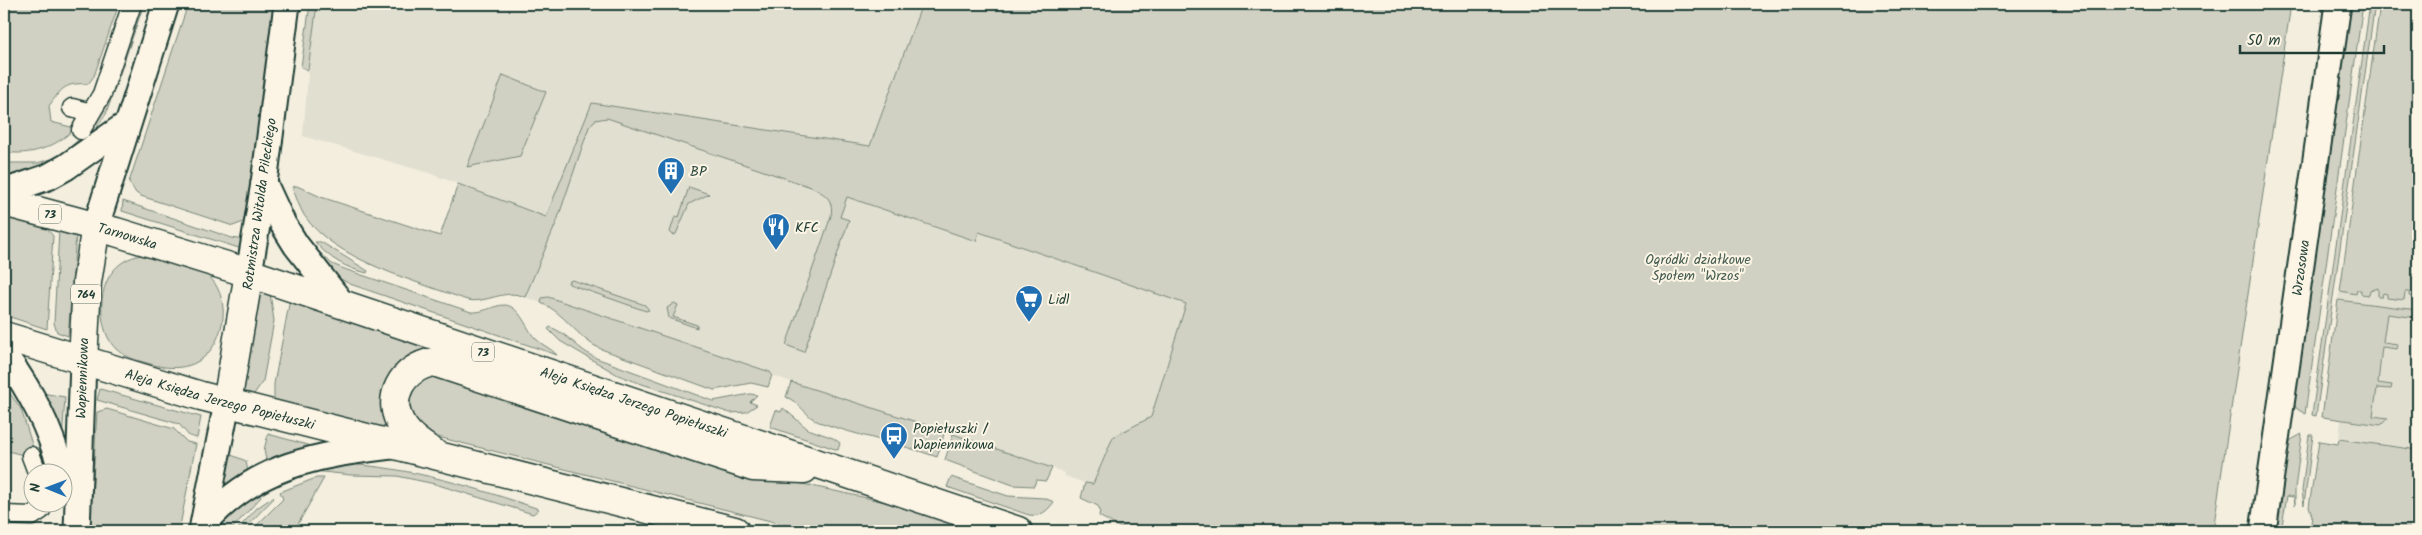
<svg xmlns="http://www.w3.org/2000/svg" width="2422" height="535" viewBox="0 0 2422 535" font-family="Kalam,sans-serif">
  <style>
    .built { fill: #e1dfd0 }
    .green { fill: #d0d1c2; stroke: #78877b }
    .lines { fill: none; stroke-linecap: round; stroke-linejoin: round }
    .street-casing { stroke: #1f3d34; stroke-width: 21 }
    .secondary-casing { stroke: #1f3d34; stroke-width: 29 }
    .primary-casing { stroke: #1f3d34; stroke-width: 31 }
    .street { stroke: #fcf5e5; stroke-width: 18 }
    .secondary { stroke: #fcf5e5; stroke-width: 25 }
    .primary { stroke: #fcf5e5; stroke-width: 28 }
    .labels { text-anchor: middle; stroke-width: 4; stroke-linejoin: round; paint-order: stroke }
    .shield { fill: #fcf5e5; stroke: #617469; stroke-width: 1 }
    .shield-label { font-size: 12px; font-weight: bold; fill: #1f3d34 }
    .poi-label { font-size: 14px; fill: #1f3d34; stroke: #fcf5e5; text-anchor: start }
    .street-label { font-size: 14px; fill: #1f3d34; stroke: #fcf5e5 }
    .park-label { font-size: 14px; fill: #425b50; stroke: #fcf5e5 }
  </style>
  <rect width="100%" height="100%" fill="#f3eede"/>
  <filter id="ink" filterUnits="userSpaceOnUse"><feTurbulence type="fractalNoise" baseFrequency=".02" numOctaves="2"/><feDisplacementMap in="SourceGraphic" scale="10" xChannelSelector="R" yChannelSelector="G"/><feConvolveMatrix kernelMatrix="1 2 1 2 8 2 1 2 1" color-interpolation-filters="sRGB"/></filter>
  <g filter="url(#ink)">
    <path class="built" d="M317 4H922L870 146 595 104 847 197 975 241 978 232 1186 304 1151 417 1113 437 1093 484 1085 483 1065 476V473L1052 468 791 382 772 375 770 372 548 297 541 300V303L525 297 556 221 429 173 303 136 309 64Z
      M2342 274 2418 283V482L2332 508 2341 420 2356 303 2338 300Z"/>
    <path class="green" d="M4 4H119L94 76 88 84C65 82 61 89 49 106L51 122 75 128C55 148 31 156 4 152Z
      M137 4H144L106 114 94 132 71 156 67 150 87 132Z
      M188 4H275L246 221 233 226 141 196 136 193 129 182Z
      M310 4H317L308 70 301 67Z
      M922 4H2291L2213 531H1131L1117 526 1099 516 1100 510 1098 506 1081 498 1085 483 1093 484 1113 437 1151 417 1186 304 979 232 976 241 847 197 840 217 849 220 804 352 786 345 831 216C834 199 825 194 811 187L607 118 595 120 589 127 557 221 525 297C504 288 487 304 467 300 419 282 333 260 304 215 299 207 296 196 292 187L297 186 321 197 440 236 458 184 546 217 592 103 870 146Z
      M2349 4H2363L2305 414 2296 408 2293 399Z
      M2370 4H2375L2316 416 2312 415Z
      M2380 4H2418L2417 301H2413V297L2409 296V292H2405L2404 300 2387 298V294L2383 293 2382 297H2378V288L2370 291 2369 295 2361 294V290H2357L2356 294 2340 291Z
      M503 75 546 92 520 156 467 167Z
      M51 159 55 166 14 177H4V163H37Z
      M689 187 709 194 689 204 676 234 673 235 670 232 675 216 679 217Z
      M123 201 232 238 245 240 242 249 122 211Z
      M4 215 45 226 53 236 47 329 4 315Z
      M59 230 76 235 68 336 57 332 54 323Z
      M315 242H321L368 271 367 273C345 268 329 258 315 242Z
      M312 245 332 264 347 270 471 312C484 313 493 305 505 305 520 306 527 330 535 338 541 345 551 348 557 355L350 284 333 275 306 249Z
      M147 254 205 273C220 284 226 306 222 324 213 364 184 375 147 363 136 360 125 357 116 349 98 331 97 290 113 271 122 260 133 256 147 254Z
      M572 280 645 305 649 310 646 311 569 284 568 282Z
      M261 290 270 293 274 321 263 381 252 397 241 395Z
      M548 297 770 372 772 375 768 387 751 383 714 390 601 349C577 339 565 312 541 303L542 298Z
      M290 299 756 455 423 355 398 436 274 403V384Z
      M2338 300 2418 310V318L2387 314 2383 342 2398 344 2397 349 2382 347 2378 383 2392 385 2391 389 2377 388 2373 416 2388 418 2381 425 2322 417Z
      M674 303 678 305 673 317 697 325V328L669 318 667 308Z
      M550 327C569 334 578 350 596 358L713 401 750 394 757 395 750 402 757 405 746 412 730 413 639 383 618 375 560 341 548 329Z
      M426 371 752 473 931 512 985 531H810L426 434 411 424 406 393Z
      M791 382 945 431 937 457C898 443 858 436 819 422 806 417 800 402 786 397Z
      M4 385 21 409 35 454 27 456 4 450Z
      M100 389 201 417 197 438 189 436 179 424 97 400Z
      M42 393 65 397 62 441Z
      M783 408 808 429 833 438 840 443 838 450 770 427 776 410 781 412Z
      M107 409 174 429 187 442 196 444 179 531H90L97 412Z
      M268 434 315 447 267 465 264 450Z
      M953 434 1052 468 1046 481 1036 480 1034 486 1013 485 945 460Z
      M2302 434 2295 489V505L2294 497 2287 496 2281 531H2277L2275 520 2284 450 2291 440Z
      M2309 435H2313L2304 505 2302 491Z
      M2339 439 2418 450V531H2310L2312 516 2309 507 2319 441 2338 444Z
      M229 454 246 461 248 472 223 487Z
      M344 464C411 467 476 488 539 509L533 514 435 484 397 476 351 475 314 471 278 486 274 480Z
      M951 477 1008 496 1044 498 1054 502C1047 511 1041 517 1029 515L947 487Z
      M316 478H324L294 531H251L283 499 280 492Z
      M256 489 261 497 230 531H216L222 522Z
      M273 497 274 498 242 531H236L257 508Z"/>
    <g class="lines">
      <defs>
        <path id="street" d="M72 108 91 113
          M81 130 102 94 132 4
          M31 456 37 472
          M4 515 32 516 41 510 42 502"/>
        <g id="secondary">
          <path d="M264 183 283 224 296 245 343 305"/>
          <path d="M4 192 48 177 66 167 127 124"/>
          <path d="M96 226 166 4"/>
          <path d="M249 273 264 183 287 4"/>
          <path d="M4 354C32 393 49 426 62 472"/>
          <path d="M204 524C254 465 317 455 391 446"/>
          <path d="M203 525 227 403"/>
          <path d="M77 531 83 362"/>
          <path id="s1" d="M2263 531 2338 4"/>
        </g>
        <g id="primary">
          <path id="s2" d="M4 202 116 232 249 273 1018 531"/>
          <path id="s3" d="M4 336 201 396 735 531"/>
          <path d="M83 362 87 282 96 226"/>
          <path d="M227 403 249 273"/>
          <path d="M434 453C423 446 411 439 404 428 383 400 402 367 434 362L753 467 804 469"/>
        </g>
      </defs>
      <use href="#street" class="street-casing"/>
      <use href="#secondary" class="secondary-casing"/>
      <use href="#primary" class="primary-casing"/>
      <use href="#street" class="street"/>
      <use href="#secondary" class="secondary"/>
      <use href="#primary" class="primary"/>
    </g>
  </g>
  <defs>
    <symbol id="building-pin" viewBox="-11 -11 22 30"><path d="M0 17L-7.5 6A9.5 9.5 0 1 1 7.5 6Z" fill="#1f6fb2" stroke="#fcf5e5"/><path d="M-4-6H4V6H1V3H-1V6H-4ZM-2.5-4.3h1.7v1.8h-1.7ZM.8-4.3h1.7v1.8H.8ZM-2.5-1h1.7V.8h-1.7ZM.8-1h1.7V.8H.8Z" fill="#fff"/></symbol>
    <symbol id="restaurant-pin" viewBox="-11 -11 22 30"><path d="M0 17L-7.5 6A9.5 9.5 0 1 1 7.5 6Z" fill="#1f6fb2" stroke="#fcf5e5"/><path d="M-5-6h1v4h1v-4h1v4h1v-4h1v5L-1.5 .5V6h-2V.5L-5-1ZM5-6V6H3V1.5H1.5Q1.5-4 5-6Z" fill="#fff"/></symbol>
    <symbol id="supermarket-pin" viewBox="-11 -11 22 30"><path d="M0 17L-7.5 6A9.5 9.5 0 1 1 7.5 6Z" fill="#1f6fb2" stroke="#fcf5e5"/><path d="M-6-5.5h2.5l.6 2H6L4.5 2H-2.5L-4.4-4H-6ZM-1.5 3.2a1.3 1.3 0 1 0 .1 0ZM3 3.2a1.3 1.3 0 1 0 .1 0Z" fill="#fff"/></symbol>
    <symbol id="bus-pin" viewBox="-11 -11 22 30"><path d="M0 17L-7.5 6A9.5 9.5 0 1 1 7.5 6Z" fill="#1f6fb2" stroke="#fcf5e5"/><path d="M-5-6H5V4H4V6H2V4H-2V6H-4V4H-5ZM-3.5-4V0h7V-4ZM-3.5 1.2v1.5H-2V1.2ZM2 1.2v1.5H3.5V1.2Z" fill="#fff"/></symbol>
  </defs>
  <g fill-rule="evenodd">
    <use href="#building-pin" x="655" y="155" width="32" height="43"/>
    <use href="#restaurant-pin" x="760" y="211" width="32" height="43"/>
    <use href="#supermarket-pin" x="1013" y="283" width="32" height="43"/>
    <use href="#bus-pin" x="878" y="420" width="32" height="43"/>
  </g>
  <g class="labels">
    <g class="shield">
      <rect x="39" y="204.5" width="22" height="19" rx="4"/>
      <rect x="71" y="284.5" width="30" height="19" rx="4"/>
      <rect x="472" y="342.5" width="22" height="19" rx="4"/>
    </g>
    <g class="shield-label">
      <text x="50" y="218">73</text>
      <text x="86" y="298">764</text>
      <text x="483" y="356">73</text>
    </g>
    <g class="poi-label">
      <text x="690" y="176">BP</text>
      <text x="795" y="232">KFC</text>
      <text x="1048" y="304">Lidl</text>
      <text x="913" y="433">Popiełuszki /<tspan x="913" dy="16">Wapiennikowa</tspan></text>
    </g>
    <g class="street-label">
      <text transform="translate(259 204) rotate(-82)" y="5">Rotmistrza Witolda Pileckiego</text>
      <text dy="5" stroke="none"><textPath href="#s2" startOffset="128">Tarnowska</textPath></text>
      <text dy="5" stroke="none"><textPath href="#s1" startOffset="266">Wrzosowa</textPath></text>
      <text transform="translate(82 378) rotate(-88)" y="5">Wapiennikowa</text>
      <text dy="5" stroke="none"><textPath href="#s3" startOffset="225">Aleja Księdza Jerzego Popiełuszki</textPath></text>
      <text dy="5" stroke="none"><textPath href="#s2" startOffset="661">Aleja Księdza Jerzego Popiełuszki</textPath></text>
    </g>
    <g class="park-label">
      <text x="1698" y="264">Ogródki działkowe<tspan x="1698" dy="16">Społem "Wrzos"</tspan></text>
    </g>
  </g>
  <rect width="2422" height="535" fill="none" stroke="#fcf5e5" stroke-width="20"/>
  <rect x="10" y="10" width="2402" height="515" fill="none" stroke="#1f3d34" stroke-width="2" filter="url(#ink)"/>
  <g transform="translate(48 488) rotate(271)"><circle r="24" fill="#fcf5e5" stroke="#a4ab9e"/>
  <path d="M0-4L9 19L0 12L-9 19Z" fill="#1f6fb2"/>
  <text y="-8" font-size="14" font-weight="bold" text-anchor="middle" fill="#1f3d34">N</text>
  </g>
  <path d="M2240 45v8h144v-8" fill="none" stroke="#1f3d34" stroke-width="2.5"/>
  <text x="2247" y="45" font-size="15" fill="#1f3d34" stroke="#fcf5e5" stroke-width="4" paint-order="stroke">50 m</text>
</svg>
